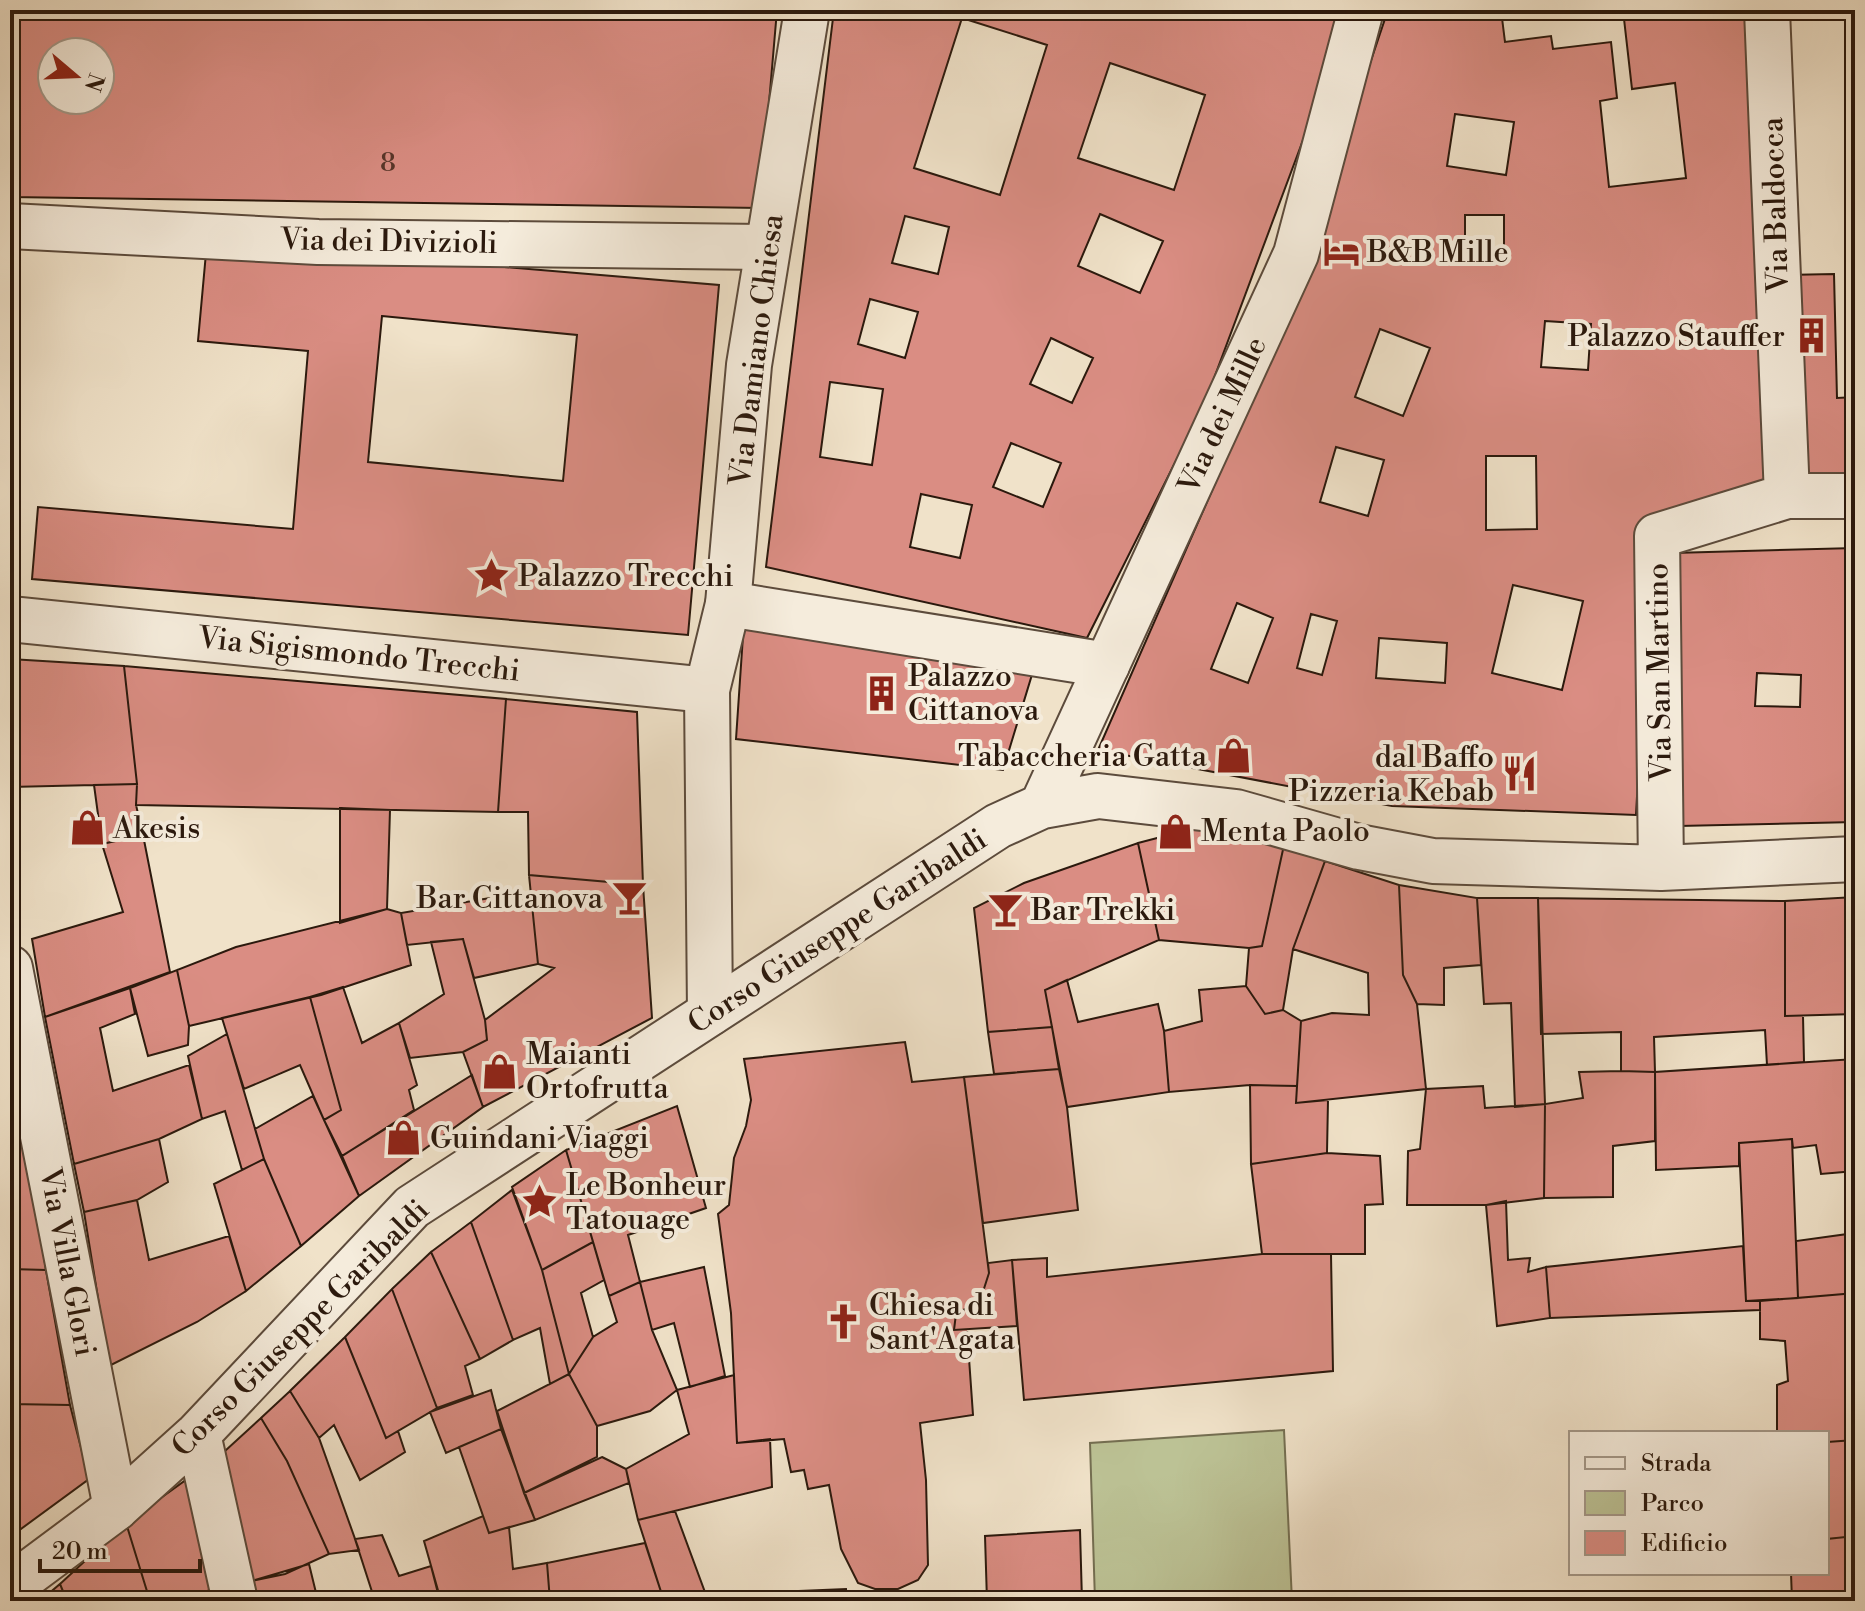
<svg xmlns="http://www.w3.org/2000/svg" width="1865" height="1611" viewBox="0 0 1865 1611" font-family="'Libre Bodoni',serif">
  <style>
    .green { fill: #bcc295; stroke: #746e51; stroke-width: 2 }
    .building { fill: #da8d83; stroke: #2b190d; stroke-width: 2; fill-rule: evenodd }
    .lines { fill: none; stroke-linecap: round; stroke-linejoin: round }
    .pedestrian-casing { stroke: #5c4b3c; stroke-width: 48 }
    .minor-casing { stroke: #5c4b3c; stroke-width: 48 }
    .pedestrian { stroke: #f5ecdc; stroke-width: 44 }
    .minor { stroke: #f5ecdc; stroke-width: 44 }
    .labels { text-anchor: middle; stroke-width: 8; stroke-linejoin: round; paint-order: stroke }
    .number-label { font-size: 26px; fill: #57362a }
    .street-label { font-size: 30px; fill: #2b190d; stroke: #f5ecdc }
    .poi-label { font-size: 30px; fill: #2b190d; stroke: #f5ecdc; text-anchor: start }
  </style>
  <rect width="100%" height="100%" fill="#f0e2c9"/>
  <filter id="stains"><feTurbulence type="fractalNoise" baseFrequency=".0025" numOctaves="4"/><feColorMatrix values="0 0 0 0 .2 0 0 0 0 .09 0 0 0 0 .02 0 0 0 .5 -.17"/></filter>
  <radialGradient id="worn" r=".72"><stop offset=".6" stop-color="#630" stop-opacity="0"/><stop offset="1" stop-color="#630" stop-opacity=".3"/></radialGradient>
  <path class="green" d="M1284 1430 1292 1601H1095L1090 1443Z"/>
  <path class="building" d="M10 10H777L760 208 10 197ZM52 52H100V100H52Z
    M834 10H1190L1229 16 1230 10H1343L1327 76 1204 405 1087 638 766 567ZM962 18 1047 45 1000 195 914 168ZM1110 63 1205 95 1174 190 1078 158ZM1100 214 1163 241 1140 293 1078 266ZM905 216 949 227 938 274 892 263ZM870 299 918 312 905 358 858 344ZM1051 338 1093 358 1072 403 1030 384ZM830 382 883 389 872 465 820 457ZM1011 443 1061 463 1043 507 993 487ZM921 494 972 505 960 558 910 547Z
    M1388 10H1501L1505 42 1551 36 1553 49 1611 42 1617 98 1600 101 1609 187 1686 178 1675 83 1632 89 1623 10H1748L1779 498 1652 521 1636 815 1392 806 1098 750 1272 354ZM1455 114 1514 122 1506 175 1447 166ZM1465 215H1504V248H1465ZM1545 321 1591 324 1588 370 1541 367ZM1380 329 1430 348 1403 416 1355 397ZM1336 447 1384 460 1368 516 1320 502ZM1486 456H1536L1537 529 1486 530ZM1513 585 1583 601 1562 690 1492 673ZM1237 603 1273 618 1248 683 1211 669ZM1311 614 1337 621 1322 675 1297 668ZM1379 638 1447 643 1445 683 1376 678Z
    M207 242 719 285 688 635 32 579 38 507 293 529 308 351 198 341ZM382 316 577 335 563 481 368 462Z
    M1834 274 1837 398 1855 397V484L1792 487 1785 275Z
    M1855 548V822L1679 826 1673 553ZM1757 673 1801 675 1800 707 1755 706Z
    M744 621 1034 668 1003 770 736 739Z
    M10 659 124 666 137 784 10 787Z
    M124 666 506 699 498 812 136 805 137 784Z
    M506 699 637 712 643 885 529 875 528 812H498Z
    M137 784 136 805 143 835 102 844 94 785Z
    M10 787 18 843 10 844Z
    M340 808 390 810 387 909 340 923Z
    M1203 826 1284 845 1262 946 1249 948 1159 940 1138 843Z
    M143 835 170 972 45 1017 32 939 123 912 102 844Z
    M1138 843 1159 940 1045 990 1052 1027 988 1032 974 908 1024 883Z
    M1284 845 1325 861 1293 949 1283 1010 1265 1014 1246 986 1249 948 1262 946Z
    M1325 861 1399 885 1403 975 1417 1004 1426 1089 1296 1103 1301 1021 1332 1013 1369 1015 1368 973 1293 949Z
    M529 875 643 885 652 1018 483 1107 463 1052 487 1040 485 1020 554 968 538 964Z
    M1399 885 1477 898 1481 965 1444 968V1005L1417 1004 1403 975Z
    M531 895 538 964 474 978 463 939 407 945 401 913 490 898Z
    M1855 897V1014L1785 1016V901Z
    M1477 898H1538L1545 1104 1515 1107 1511 1003 1484 1004Z
    M1538 898 1785 901V1016H1803L1804 1062 1767 1065 1765 1030 1654 1037 1655 1072 1621 1071V1032L1541 1034Z
    M387 909 401 913 411 965 321 995 189 1026 177 970 236 947Z
    M463 939 485 1020 487 1040 463 1052 410 1058 399 1023 444 994 431 942Z
    M177 970 189 1026 188 1045 148 1056 130 988Z
    M1067 980 1078 1022 1158 1004 1164 1031 1169 1092 1067 1107 1045 990Z
    M1246 986 1265 1014 1283 1010 1301 1021 1297 1086 1250 1085 1169 1092 1164 1031 1202 1021 1199 990Z
    M343 987 362 1043 399 1023 417 1085 409 1090 414 1110 342 1156 324 1120 341 1110 310 997Z
    M130 988 135 1014 100 1028 113 1091 189 1065 202 1119 159 1139 74 1164 45 1017Z
    M310 997 341 1110 324 1120 300 1065 244 1089 222 1018Z
    M1052 1027 1059 1069 994 1074 988 1032Z
    M227 1034 264 1159 242 1170 225 1111 202 1119 188 1056Z
    M905 1042 912 1082 964 1077 989 1273 980 1301 956 1314 954 1330H967L973 1415 920 1423 926 1480 928 1565 918 1580 898 1589H875L858 1583 841 1549 829 1485 808 1489 804 1470 791 1472 784 1439 737 1443 731 1313 718 1214 729 1205 734 1158 746 1126 751 1100 744 1059Z
    M1855 1059V1171L1821 1174 1816 1145 1793 1148 1792 1139 1739 1143V1166L1656 1170 1655 1072Z
    M1059 1069 1067 1107 1078 1210 983 1223 964 1077Z
    M1621 1071 1655 1072V1141L1613 1146V1197L1544 1198 1545 1104 1583 1098 1579 1072Z
    M472 1075 483 1107 359 1196 342 1156Z
    M1250 1085 1297 1086 1296 1103 1328 1100 1327 1153 1251 1164Z
    M1483 1086 1485 1108 1545 1104 1544 1198 1486 1205H1407L1408 1151 1420 1149 1426 1089Z
    M313 1096 359 1196 301 1246 264 1159 255 1129Z
    M677 1106 706 1208 628 1235 640 1282 609 1296 566 1150Z
    M10 1136H26L46 1270 10 1269Z
    M159 1139 168 1182 137 1200 84 1212 74 1164Z
    M1792 1139 1798 1298 1746 1301 1739 1143Z
    M566 1150 593 1242 542 1270 512 1187Z
    M1327 1153 1380 1156 1383 1204 1365 1205V1254H1262L1251 1164Z
    M264 1159 301 1246 246 1291 214 1184Z
    M512 1190 542 1270 569 1374 550 1384 540 1328 513 1340 471 1222Z
    M137 1200 149 1260 229 1236 246 1291 197 1322 109 1366 84 1212Z
    M1506 1201 1508 1260 1530 1258 1528 1272 1546 1267 1550 1318 1497 1326 1486 1205Z
    M471 1222 513 1340 480 1359 431 1252Z
    M1855 1233V1293L1798 1298 1796 1241Z
    M593 1242 604 1280 581 1293 593 1337 569 1374 542 1270Z
    M1743 1246 1746 1301H1760V1310L1550 1318 1546 1267Z
    M431 1252 480 1359 465 1366 473 1395 437 1408 392 1289Z
    M1262 1254H1331L1333 1371 1024 1400 1012 1260 1047 1258V1277Z
    M1012 1260 1017 1326 954 1330 956 1314 980 1301 989 1273 988 1263Z
    M704 1267 725 1376 690 1387 674 1323 652 1330 640 1282Z
    M10 1269 46 1270 70 1405 10 1404Z
    M640 1282 652 1330 677 1390 650 1411 597 1426 569 1374 593 1337 617 1322 609 1296Z
    M392 1289 437 1408 386 1438 345 1337Z
    M1855 1293V1440L1827 1442V1433H1777V1385L1788 1381 1785 1341 1760 1339V1301Z
    M345 1337 386 1438 398 1431 405 1452 360 1480 334 1425 319 1438 290 1391Z
    M569 1374 597 1426V1457L524 1493 497 1411Z
    M734 1375 737 1443 770 1439 772 1487 638 1520 626 1469 689 1434 677 1390Z
    M491 1390 501 1429 446 1453 430 1412Z
    M290 1391 319 1438 359 1550 329 1554 287 1461 261 1418Z
    M10 1404 70 1405 89 1479 10 1537Z
    M261 1418 287 1461 329 1554 285 1574 252 1581 214 1461Z
    M501 1429 535 1520 489 1533 459 1447Z
    M1855 1440V1536L1827 1539V1442Z
    M602 1457 626 1469 629 1483 535 1520 524 1493Z
    M197 1472 224 1583 187 1601H150L126 1523Z
    M675 1511 706 1595 664 1601 638 1520Z
    M483 1516 489 1533 509 1527 513 1569 547 1563 550 1601H441L424 1541Z
    M126 1523 150 1601H67L60 1584Z
    M1080 1530 1082 1601H987L985 1536Z
    M382 1535 399 1576 431 1566 440 1601H375L355 1539Z
    M1855 1536V1601H1792L1791 1573H1827V1539Z
    M645 1543 664 1601H550L547 1563Z
    M309 1564 318 1601H254L252 1581Z
    M224 1583 231 1601H187Z
    M60 1584 67 1601H40Z
    M846 1589 847 1601H706V1595Z"/>
  <g class="lines">
    <defs>
      <path id="pedestrian" d="M728 604 1107 665
        M707 690 710 1013
        M10 1587 116 1508"/>
      <path id="minor" d="M1767 10 1787 496
        M10 226 318 242 768 247
        M10 619 707 690 728 604 749 365 807 10
        M1042 806 1296 254 1361 10
        M1661 868 1657 536 1787 496H1855
        M10 968 116 1508
        M198 1434 235 1601
        M116 1508 198 1434 412 1207 998 826 1042 806 1098 796 1236 812 1359 847 1433 861 1661 868 1855 859"/>
    </defs>
    <use href="#pedestrian" class="pedestrian-casing"/>
    <use href="#minor" class="minor-casing"/>
    <use href="#pedestrian" class="pedestrian"/>
    <use href="#minor" class="minor"/>
  </g>
  <defs>
    <symbol id="hotel-bare" viewBox="-9 -9 18 18"><path d="M-6-4.5h1.5V1H6V5H4.5V3h-9V5H-6ZM-4 0a1.8 1.8 0 1 1 3.6 0ZM.5 0V-2.5h3Q6-2.5 6 0Z" fill="#8f2418" stroke="#f5ecdc" stroke-width="2.5" paint-order="stroke"/></symbol>
    <symbol id="building-bare" viewBox="-9 -9 18 18"><path d="M-4-6H4V6H1V3H-1V6H-4ZM-2.5-4.3h1.7v1.8h-1.7ZM.8-4.3h1.7v1.8H.8ZM-2.5-1h1.7V.8h-1.7ZM.8-1h1.7V.8H.8Z" fill="#8f2418" stroke="#f5ecdc" stroke-width="2.5" paint-order="stroke"/></symbol>
    <symbol id="sight-bare" viewBox="-9 -9 18 18"><path d="M0-6L1.8-2.2L6-1.7L2.9 1.2L3.7 5.4L0 3.3L-3.7 5.4L-2.9 1.2L-6-1.7L-1.8-2.2Z" fill="#8f2418" stroke="#f5ecdc" stroke-width="2.5" paint-order="stroke"/></symbol>
    <symbol id="shop-bare" viewBox="-9 -9 18 18"><path d="M-5-2.5h2.3a2.7 3.5 0 0 1 5.4 0H5L5.5 6h-11ZM-1.5-2.5h3a1.5 2.3 0 0 0-3 0Z" fill="#8f2418" stroke="#f5ecdc" stroke-width="2.5" paint-order="stroke"/></symbol>
    <symbol id="restaurant-bare" viewBox="-9 -9 18 18"><path d="M-5-6h1v4h1v-4h1v4h1v-4h1v5L-1.5 .5V6h-2V.5L-5-1ZM5-6V6H3V1.5H1.5Q1.5-4 5-6Z" fill="#8f2418" stroke="#f5ecdc" stroke-width="2.5" paint-order="stroke"/></symbol>
    <symbol id="bar-bare" viewBox="-9 -9 18 18"><path d="M-6-5H6L.8 .8V4.5H3.5V6h-7V4.5H-.8V.8Z" fill="#8f2418" stroke="#f5ecdc" stroke-width="2.5" paint-order="stroke"/></symbol>
    <symbol id="church-bare" viewBox="-9 -9 18 18"><path d="M-1.2-6h2.4v3.5h3.3v2.4h-3.3V6h-2.4V-.1h-3.3v-2.4h3.3Z" fill="#8f2418" stroke="#f5ecdc" stroke-width="2.5" paint-order="stroke"/></symbol>
  </defs>
  <g fill-rule="evenodd">
    <use href="#hotel-bare" x="1316" y="226" width="51" height="51"/>
    <use href="#building-bare" x="1786" y="310" width="51" height="51"/>
    <use href="#sight-bare" x="466" y="550" width="51" height="51"/>
    <use href="#building-bare" x="856" y="668" width="51" height="51"/>
    <use href="#shop-bare" x="1208" y="730" width="51" height="51"/>
    <use href="#restaurant-bare" x="1494" y="748" width="51" height="51"/>
    <use href="#shop-bare" x="62" y="802" width="51" height="51"/>
    <use href="#shop-bare" x="1150" y="806" width="51" height="51"/>
    <use href="#bar-bare" x="604" y="872" width="51" height="51"/>
    <use href="#bar-bare" x="980" y="884" width="51" height="51"/>
    <use href="#shop-bare" x="474" y="1046" width="51" height="51"/>
    <use href="#shop-bare" x="378" y="1112" width="51" height="51"/>
    <use href="#sight-bare" x="514" y="1176" width="51" height="51"/>
    <use href="#church-bare" x="818" y="1296" width="51" height="51"/>
  </g>
  <g class="labels">
    <g class="number-label">
      <text x="388" y="171">8</text>
    </g>
    <g class="street-label">
      <text transform="translate(1775 205) rotate(-92)" y="10">Via Baldocca</text>
      <text transform="translate(389 241) rotate(1)" y="10">Via dei Divizioli</text>
      <text transform="translate(756 350) rotate(-83)" y="10">Via Damiano Chiesa</text>
      <text transform="translate(1222 415) rotate(-65)" y="10">Via dei Mille</text>
      <text transform="translate(359 654) rotate(6)" y="10">Via Sigismondo Trecchi</text>
      <text transform="translate(1659 672) rotate(-91)" y="10">Via San Martino</text>
      <text transform="translate(837 931) rotate(-33)" y="10">Corso Giuseppe Garibaldi</text>
      <text transform="translate(68 1262) rotate(79)" y="10">Via Villa Glori</text>
      <text transform="translate(300 1328) rotate(-45)" y="10">Corso Giuseppe Garibaldi</text>
    </g>
    <g class="poi-label">
      <text x="1367" y="262">B&amp;B Mille</text>
      <text x="1785" y="346" text-anchor="end">Palazzo Stauffer</text>
      <text x="518" y="586">Palazzo Trecchi</text>
      <text x="908" y="686">Palazzo<tspan x="908" dy="34">Cittanova</tspan></text>
      <text x="1207" y="766" text-anchor="end">Tabaccheria Gatta</text>
      <text x="1494" y="767" text-anchor="end">dal Baffo<tspan x="1494" dy="34">Pizzeria Kebab</tspan></text>
      <text x="113" y="838">Akesis</text>
      <text x="1201" y="841">Menta Paolo</text>
      <text x="603" y="908" text-anchor="end">Bar Cittanova</text>
      <text x="1031" y="920">Bar Trekki</text>
      <text x="526" y="1064">Maianti<tspan x="526" dy="34">Ortofrutta</tspan></text>
      <text x="430" y="1148">Guindani Viaggi</text>
      <text x="566" y="1195">Le Bonheur<tspan x="566" dy="34">Tatouage</tspan></text>
      <text x="869" y="1315">Chiesa di<tspan x="869" dy="34">Sant'Agata</tspan></text>
    </g>
  </g>
  <rect width="1865" height="1611" fill="none" stroke="#f0e2c9" stroke-width="40"/>
  <rect x="12" y="12" width="1841" height="1587" fill="none" stroke="#2b190d" stroke-width="4"/>
  <rect x="20" y="20" width="1825" height="1571" fill="none" stroke="#2b190d" stroke-width="2"/>
  <rect x="1569" y="1431" width="260" height="144" fill="#f5ecdc" stroke="#a49889" stroke-width="2"/>
  <rect x="1585" y="1457" width="40" height="12" fill="#f5ecdc" stroke="#a49889" stroke-width="2"/>
  <text x="1641" y="1471" font-size="24" fill="#2b190d">Strada</text>
  <rect x="1585" y="1491" width="40" height="24" fill="#bcc295" stroke="#a49889" stroke-width="2"/>
  <text x="1641" y="1511" font-size="24" fill="#2b190d">Parco</text>
  <rect x="1585" y="1531" width="40" height="24" fill="#da8d83" stroke="#a49889" stroke-width="2"/>
  <text x="1641" y="1551" font-size="24" fill="#2b190d">Edificio</text>
  <g transform="translate(76 76) rotate(109)"><circle r="38" fill="#f5ecdc" stroke="#a49889" stroke-width="2"/>
  <path d="M0-6L14 30L0 20L-14 30Z" fill="#8f2418"/>
  <text y="-12" font-size="22" font-weight="bold" text-anchor="middle" fill="#2b190d">N</text>
  </g>
  <path d="M40 1559v12h160v-12" fill="none" stroke="#2b190d" stroke-width="4"/>
  <text x="52" y="1559" font-size="24" fill="#2b190d" stroke="#f5ecdc" stroke-width="6" paint-order="stroke">20 m</text>
  <rect width="100%" height="100%" filter="url(#stains)"/>
  <rect width="100%" height="100%" fill="url(#worn)"/>
</svg>
